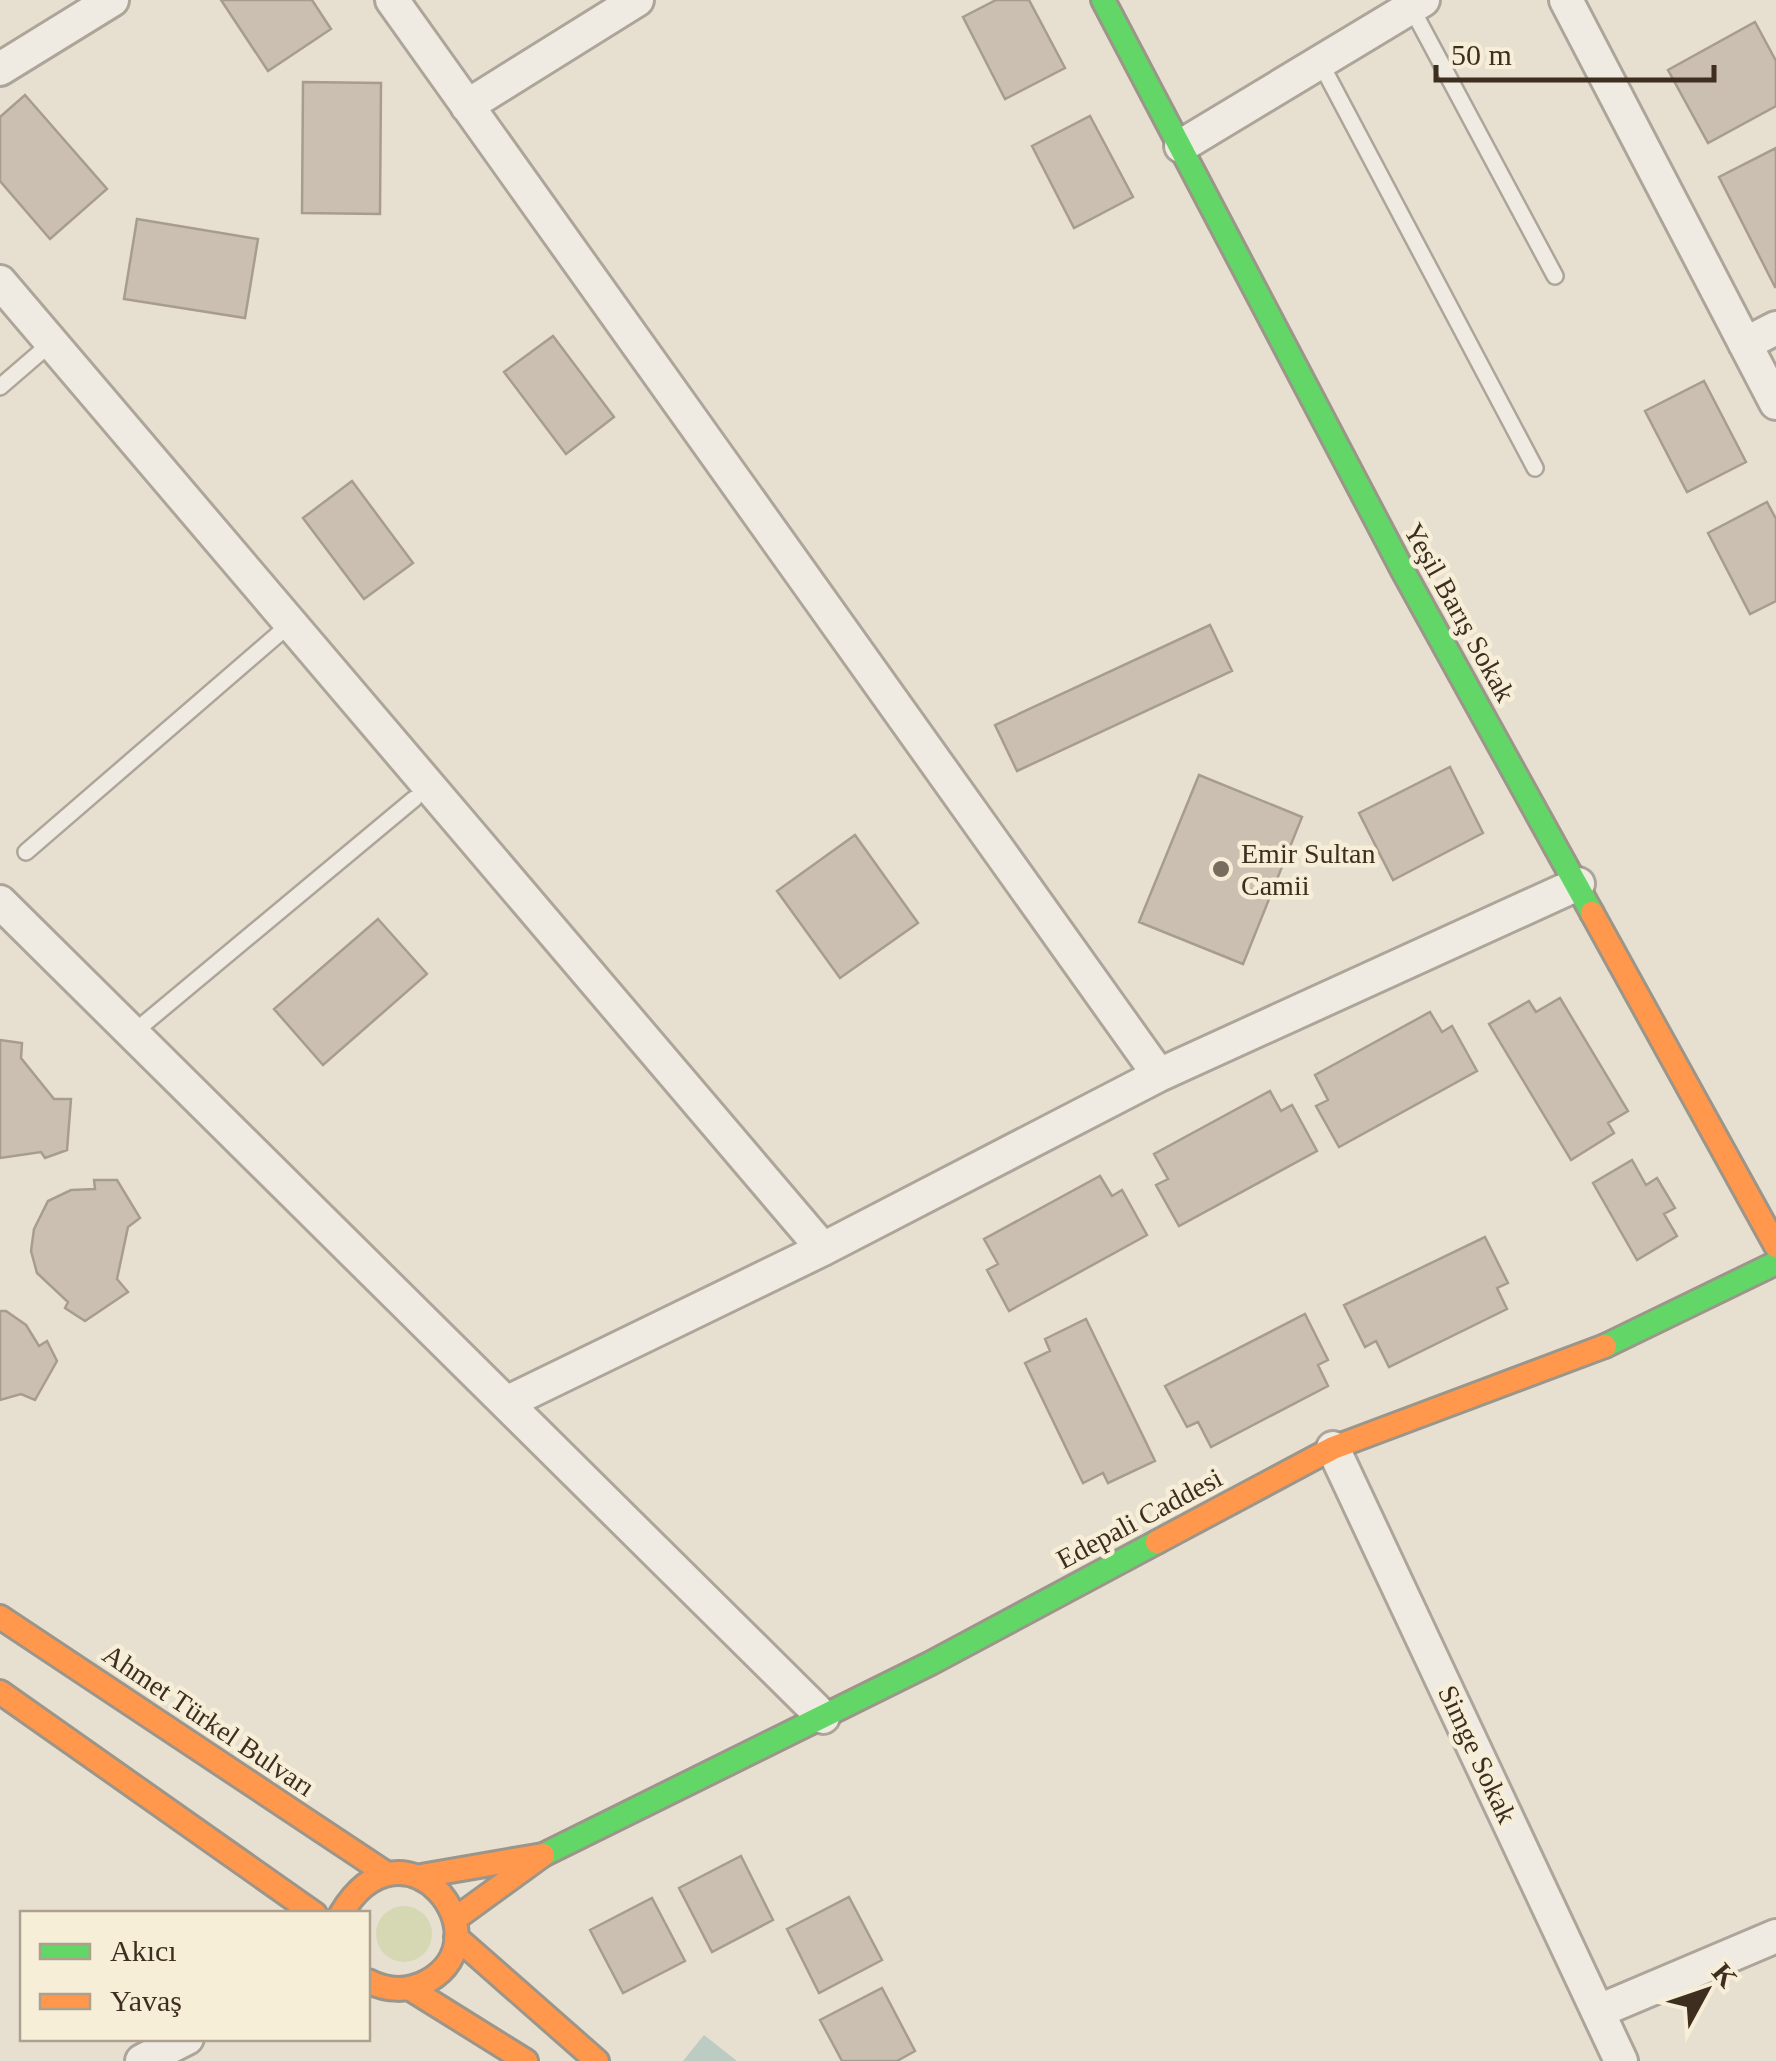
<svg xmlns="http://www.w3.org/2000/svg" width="1776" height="2061" viewBox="0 0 1776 2061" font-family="'Times New Roman',serif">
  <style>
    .green { fill: #d6d7b3 }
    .water { fill: #bcccc2 }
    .building { fill: #cbbfb2; stroke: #a89c90; stroke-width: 2.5 }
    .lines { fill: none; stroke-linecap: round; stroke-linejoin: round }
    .lane-casing { stroke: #ada599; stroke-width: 20 }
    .street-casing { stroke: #ada599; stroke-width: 38 }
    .fast-casing { stroke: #9c958a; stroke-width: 28 }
    .slow-casing { stroke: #9c958a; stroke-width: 28 }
    .lane { stroke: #efebe3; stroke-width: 15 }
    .street { stroke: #efebe3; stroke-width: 32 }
    .fast { stroke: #63d668; stroke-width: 22 }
    .slow { stroke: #ff974d; stroke-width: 22 }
    .poi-dot { fill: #786c5e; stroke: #f7eed8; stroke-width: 4 }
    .labels { text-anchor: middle; stroke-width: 9; stroke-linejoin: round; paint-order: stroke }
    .street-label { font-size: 28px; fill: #3d2e20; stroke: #f7eed8 }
    .poi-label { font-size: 28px; fill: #3d2e20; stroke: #f7eed8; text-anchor: start }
  </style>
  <rect width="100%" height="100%" fill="#e7e0d1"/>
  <path class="green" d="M376 1934a28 28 0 1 1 56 0a28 28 0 1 1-56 0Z"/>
  <path class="water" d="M704 2035 737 2061H683Z"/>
  <path class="building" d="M221 0H312L331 29 268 71Z
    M996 0H1029L1065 68 1005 99 963 17Z
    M1755 22 1776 61V106L1708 143 1668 70Z
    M303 82 381 83 380 214 302 213Z
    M25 95 107 189 50 239 0 181V117Z
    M1090 116 1133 197 1074 228 1032 146Z
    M1776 148V287H1775L1719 177Z
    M137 219 258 239 245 318 124 299Z
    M553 336 614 417 566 454 504 372Z
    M1704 381 1746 462 1687 492 1645 411Z
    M352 481 413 563 364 599 303 518Z
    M1767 502 1776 519V601L1750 614 1708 533Z
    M1210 625 1232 671 1017 771 995 725Z
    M1450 767 1483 833 1393 880 1359 813Z
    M1199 775 1302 817 1243 964 1139 922Z
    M855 835 918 923 840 978 777 891Z
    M378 919 427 974 323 1065 274 1009Z
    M1560 998 1628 1111 1608 1123 1614 1133 1571 1160 1489 1024 1529 1001 1536 1012Z
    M1430 1012 1442 1032 1452 1026 1477 1071 1339 1147 1316 1106 1328 1100 1315 1075Z
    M0 1040 22 1043 21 1058 54 1099H71L67 1150 45 1158 41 1152 0 1158Z
    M1270 1091 1281 1111 1292 1105 1317 1151 1179 1226 1156 1185 1168 1179 1154 1154Z
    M1632 1160 1646 1185 1657 1178 1675 1208 1664 1214 1677 1236 1637 1260 1593 1183Z
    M1100 1176 1112 1196 1122 1190 1147 1235 1009 1311 987 1270 998 1264 984 1239Z
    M94 1180H117L140 1218 128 1227 117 1279 128 1292 85 1321 65 1308 68 1302 37 1273 31 1251 34 1229 48 1201 71 1190 95 1189Z
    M1485 1237 1508 1283 1497 1288 1507 1309 1389 1367 1376 1341 1365 1347 1344 1305Z
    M0 1311H6L26 1325 39 1346 47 1341 57 1361 35 1400 21 1394 0 1400Z
    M1305 1314 1328 1360 1318 1365 1328 1386 1211 1447 1198 1422 1187 1427 1165 1386Z
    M1086 1319 1155 1461 1108 1483 1103 1473 1083 1483 1025 1363 1050 1351 1045 1339Z
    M741 1856 773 1920 712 1952 679 1888Z
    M849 1897 882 1960 819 1993 787 1929Z
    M652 1898 685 1961 623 1993 590 1930Z
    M882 1988 915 2051 897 2061H842L820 2020Z"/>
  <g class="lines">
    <defs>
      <path id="lane" d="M1411 7 1555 276
        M1320 62 1535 468
        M0 387 51 343
        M26 852 290 624
        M133 1033 414 799"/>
      <path id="street" d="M392 0 1159 1075
        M1566 0 1776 403
        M0 69 112 0
        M467 106 637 0
        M1181 146 1423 0
        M0 282 823 1249
        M1745 344 1776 328
        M0 902 823 1717
        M508 1402 823 1249 1159 1075 1578 884
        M1333 1448 1621 2061
        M1599 2011 1776 1936
        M142 2061 187 2038"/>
      <path id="fast" d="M1103 0 1403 571 1592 913
        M1605 1346 1776 1263
        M543 1855 931 1663 1157 1542"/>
      <path id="slow" d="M1592 913 1776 1246
        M1157 1542 1333 1448 1605 1346
        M0 1617 384 1872
        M0 1692 315 1914
        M421 1876 543 1855 455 1919
        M341 1914C404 1808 507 1936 428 1981 408 1992 387 1991 368 1981
        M456 1937 597 2061
        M409 1988 526 2061"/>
    </defs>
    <use href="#lane" class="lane-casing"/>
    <use href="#street" class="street-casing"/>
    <use href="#fast" class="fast-casing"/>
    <use href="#slow" class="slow-casing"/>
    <use href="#lane" class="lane"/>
    <use href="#street" class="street"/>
    <use href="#fast" class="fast"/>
    <use href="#slow" class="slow"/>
  </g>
  <circle class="poi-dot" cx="1221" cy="869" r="10"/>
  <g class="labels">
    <g class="street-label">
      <text transform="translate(1460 612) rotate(61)" y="10">Yeşil Barış Sokak</text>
      <text transform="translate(1139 1518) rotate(-28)" y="10">Edepali Caddesi</text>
      <text transform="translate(209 1720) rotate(34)" y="10">Ahmet Türkel Bulvarı</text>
      <text transform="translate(1478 1754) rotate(65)" y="10">Simge Sokak</text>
    </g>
    <g class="poi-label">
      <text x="1241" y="863">Emir Sultan<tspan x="1241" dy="32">Camii</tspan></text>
    </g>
  </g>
  <rect x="20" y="1911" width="350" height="130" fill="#f7eed8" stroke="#ada18e" stroke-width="2.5"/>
  <rect x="40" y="1944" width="50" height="15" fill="#63d668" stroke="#ada18e" stroke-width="2.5"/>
  <text x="110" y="1961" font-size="30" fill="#3d2e20">Akıcı</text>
  <rect x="40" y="1994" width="50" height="15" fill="#ff974d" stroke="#ada18e" stroke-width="2.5"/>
  <text x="110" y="2011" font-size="30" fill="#3d2e20">Yavaş</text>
  <g transform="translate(1706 1991) rotate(50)" stroke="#f7eed8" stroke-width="8" paint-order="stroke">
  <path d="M0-8L18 38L0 25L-18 38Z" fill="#3d2e20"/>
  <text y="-15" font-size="28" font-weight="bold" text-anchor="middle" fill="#3d2e20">K</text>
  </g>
  <path d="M1436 65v15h278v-15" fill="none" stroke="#3d2e20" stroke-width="5"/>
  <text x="1451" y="65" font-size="30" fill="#3d2e20" stroke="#f7eed8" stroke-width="8" paint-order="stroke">50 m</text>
</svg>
